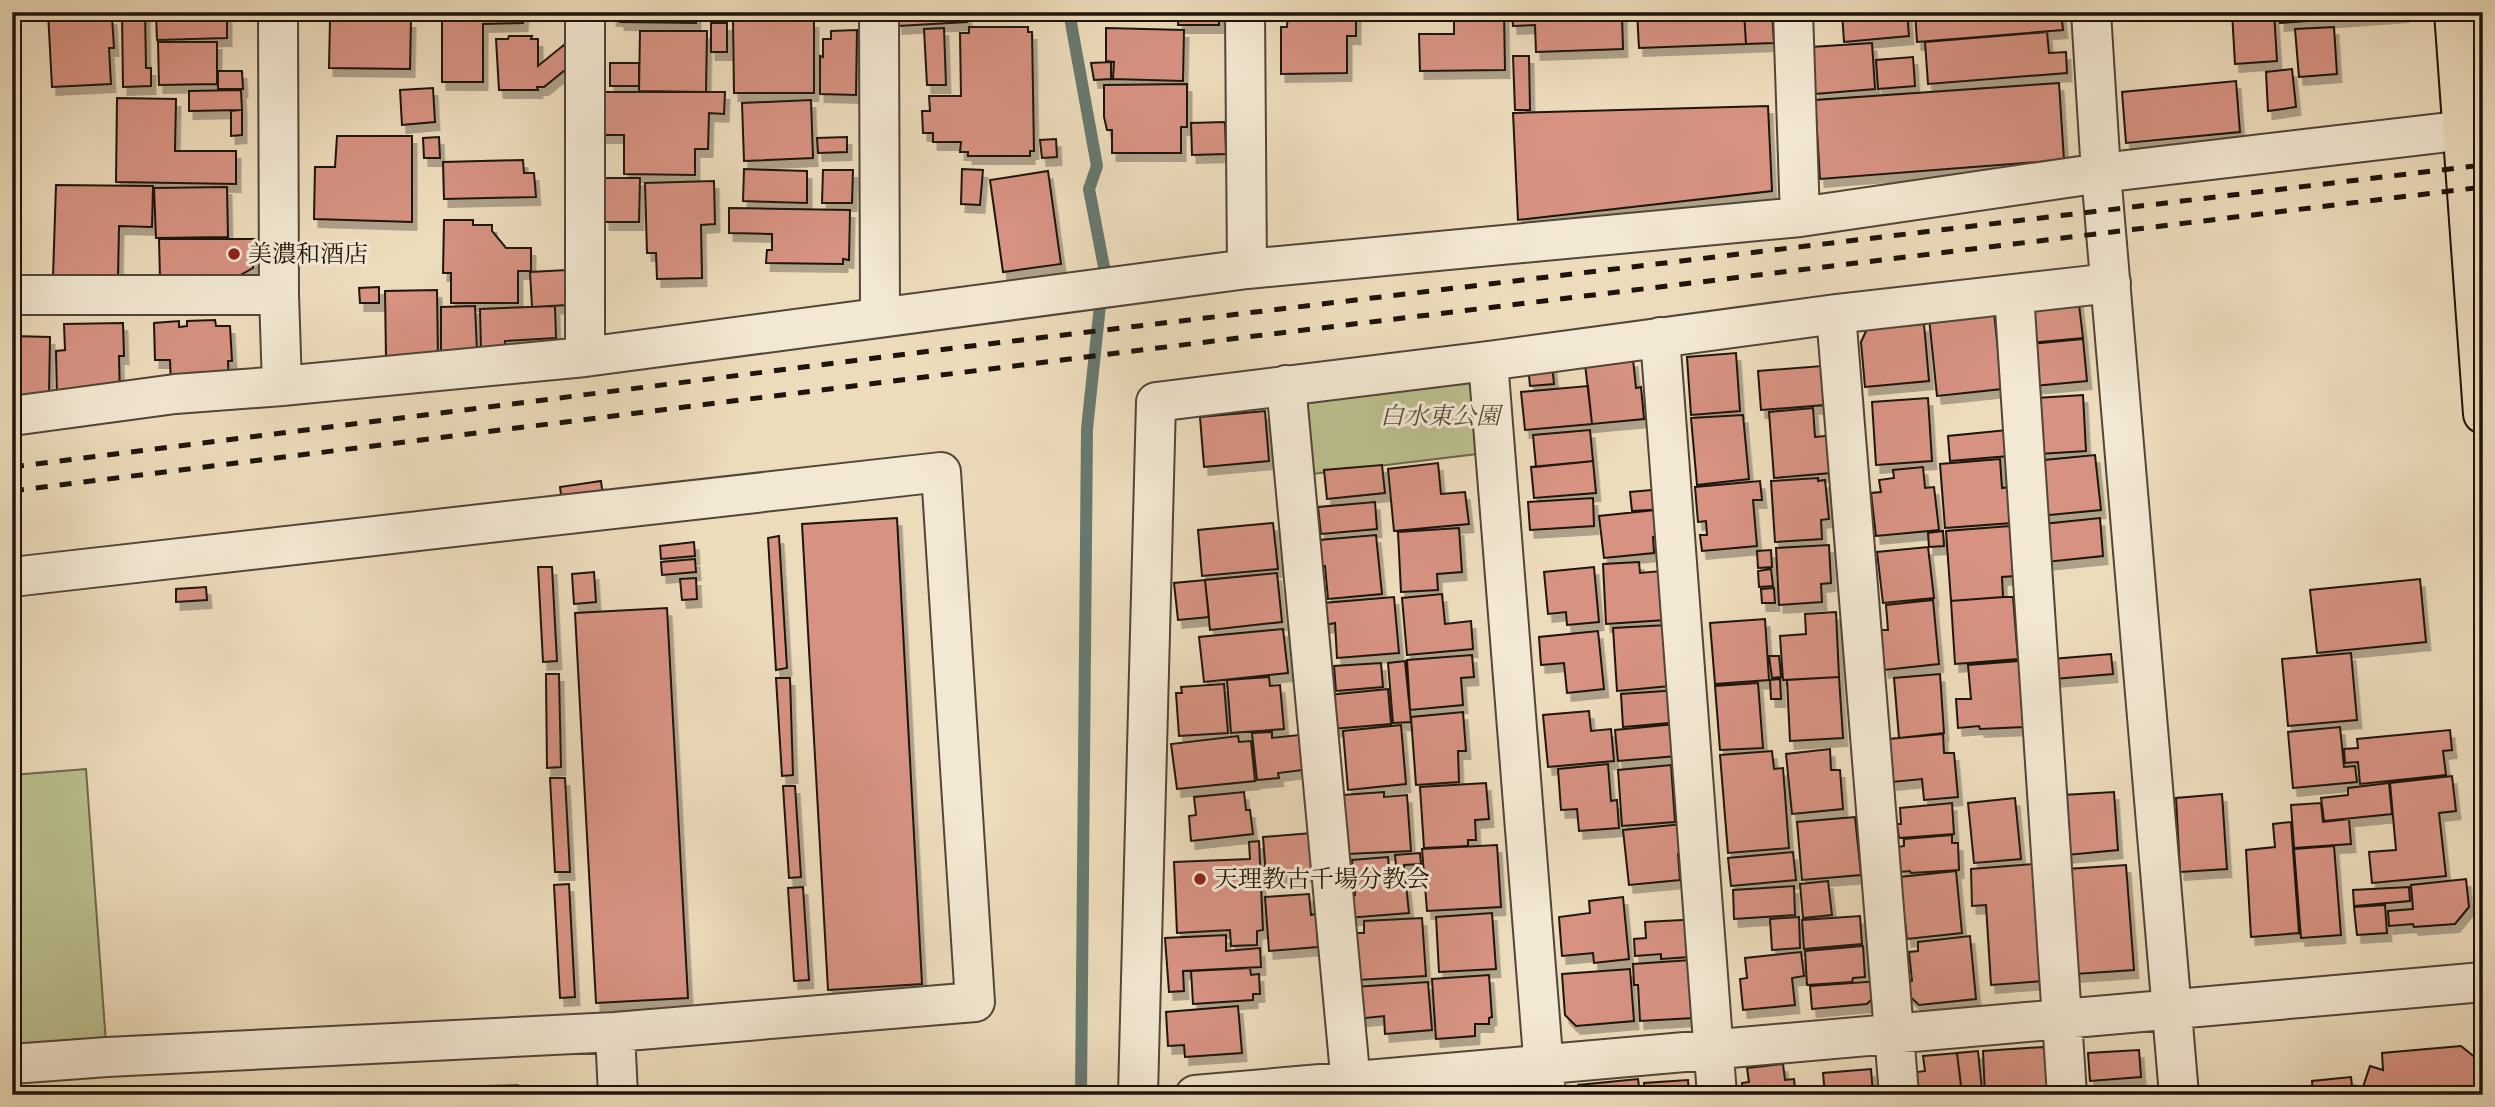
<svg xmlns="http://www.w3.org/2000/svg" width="2495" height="1107" viewBox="0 0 2495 1107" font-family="'IM FELL Great Primer','Noto Serif JP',serif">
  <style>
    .green { fill: #bbbf8e; stroke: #6c6a4c; stroke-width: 2 }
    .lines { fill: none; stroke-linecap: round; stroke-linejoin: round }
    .stream { stroke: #67796f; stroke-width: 12 }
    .building { fill: #d79282; stroke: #1d140b; stroke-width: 2; filter: url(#shadow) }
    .minor-casing { stroke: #514637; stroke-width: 42 }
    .major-casing { stroke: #1d140b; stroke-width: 42 }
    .minor { stroke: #f3e8d3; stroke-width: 38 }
    .major { stroke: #eddcbc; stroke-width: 38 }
    .rail { stroke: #1d140b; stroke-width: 5; stroke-dasharray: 12 12; stroke-linecap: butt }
    .poi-dot { fill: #8f2418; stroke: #f3e8d3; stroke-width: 2.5 }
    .labels { text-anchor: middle; stroke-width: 6; stroke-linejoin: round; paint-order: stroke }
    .poi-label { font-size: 24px; fill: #1d140b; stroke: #f3e8d3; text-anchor: start }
    .park-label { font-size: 24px; font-style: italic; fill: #545039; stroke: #f3e8d3 }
  </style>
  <defs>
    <filter id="shadow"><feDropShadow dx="4.5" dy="8" stdDeviation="0" flood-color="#0004"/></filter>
  </defs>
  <rect width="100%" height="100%" fill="#eddcbc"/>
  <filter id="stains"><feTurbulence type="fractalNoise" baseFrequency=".00286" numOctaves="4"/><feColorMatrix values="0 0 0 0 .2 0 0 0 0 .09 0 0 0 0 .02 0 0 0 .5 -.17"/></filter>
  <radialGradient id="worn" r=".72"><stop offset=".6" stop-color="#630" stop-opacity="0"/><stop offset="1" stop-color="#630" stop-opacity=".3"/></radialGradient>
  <path class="green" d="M1454 372 1480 384 1485 453 1304 475 1299 402Z
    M86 769 107 1057 12 1064V775Z
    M518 1085 519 1095H286V1092Z"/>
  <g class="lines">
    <path class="stream" d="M1069 12 1097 166 1089 189 1104 267 1087 429 1081 1095"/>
  </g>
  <path class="building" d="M48 12H107L108 17H112L114 48H109L111 84 52 87Z
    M122 12H145L146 68H151V86L123 87Z
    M156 12H227V38L157 40Z
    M442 12H524L523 23 483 24V82H442Z
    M612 12H696V23L620 22V18H612Z
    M897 12H966L967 22 898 26Z
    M1179 12H1219V25H1178Z
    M1454 12H1504L1505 70 1420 71 1419 34H1454Z
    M1512 12H1611V16L1622 15 1623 49 1536 52 1535 25 1513 26Z
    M1637 12H1744L1746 44 1639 48Z
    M1744 12H1772L1774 43 1746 44Z
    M1842 12H1907L1909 36 1844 42Z
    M1915 12H2061L2063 30 1917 42Z
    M2232 12H2274L2277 61 2235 64Z
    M2280 12H2404V14L2280 23Z
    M1288 13H1356V36H1347V73L1281 74V27H1287Z
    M330 20H411L410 69 329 68Z
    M814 20V93H734L733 21Z
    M711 23H727V52H711Z
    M969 27H1028V32H1032L1034 151H1030V156H968V152H960L961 142H933V133H923L922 111H930L929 96H961L960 33H969Z
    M2334 27 2337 74 2299 77 2295 29Z
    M944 28 946 85H927L924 29Z
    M1106 28 1184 30 1183 81 1113 79 1114 62 1106 61Z
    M857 30 856 95 820 94V56L823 57V39H831V31Z
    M640 31H707L706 92 639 91Z
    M2047 32 2049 53 2066 52 2067 73 1928 84 1925 42Z
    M509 36H532L531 39H538V66L565 44V70L544 87H537L538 90H499L496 39H508Z
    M158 42H217V84L159 85Z
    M1872 43 1875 89 1815 94 1811 47Z
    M1513 56H1529L1530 110H1515Z
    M1913 57 1915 86 1878 89 1876 60Z
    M1111 62V79L1094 80 1091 63Z
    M610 63H639V86H610Z
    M2292 69 2296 107 2268 111 2266 72Z
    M218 71H242L243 89H218Z
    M2236 81 2240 132 2126 143 2122 92Z
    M2059 83 2064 160 1820 179 1815 100Z
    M1187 84V127H1181V153H1112V130H1107L1104 117V85Z
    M433 88 435 122 402 125 400 90Z
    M241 90 242 110 189 111V91Z
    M601 92H725L724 114 709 113 708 149H695V175L624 174V135H601Z
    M117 98 176 99 175 151H236V184L116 182Z
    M811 100 813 158 744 161 742 103Z
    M1768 106 1772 191 1518 220 1513 113Z
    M242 110V135L231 136V111Z
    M1225 122 1226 154 1192 155 1191 123Z
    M337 136H412V222L314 219 315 167H335Z
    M439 137 440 158H424L423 138Z
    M847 137V152L818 153 817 138Z
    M1056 139 1057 157 1042 158 1040 140Z
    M523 160 524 173H534L536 197 444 199 443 162Z
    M744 169 807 171V203L743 201Z
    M962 169 983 170 980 205 961 204Z
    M823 170H853L852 203H822Z
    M1048 171 1061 264 1003 272 990 180Z
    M605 178H640L639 222H605Z
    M714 181 715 224 701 225 702 278 657 279 656 253H647L645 183Z
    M56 185 153 186 152 227 119 226 118 278 53 277Z
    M227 187 228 237 156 238 154 188Z
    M729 208 850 210 849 260 843 259V264L766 263 767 250H772V234L729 233Z
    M444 220H473V225H492V231L506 248H531V271H518V303H451V273H443Z
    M159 239H254L253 268 235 278H160Z
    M567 270 568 305 532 307 530 272Z
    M379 287V303H360L359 288Z
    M437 290 438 357 386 358 385 291Z
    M2078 296 2083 338 2029 343 2032 300Z
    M475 306 477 352 441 353V307Z
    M555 306 556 338 505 341V348L481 349 480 309Z
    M1994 312 2002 389 1937 396 1929 318Z
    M215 320 216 326H230L232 361H228L229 384 171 386 170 360H155L154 323 179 321V327L187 326V321Z
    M123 323 124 356H119L120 397 57 398 56 351 65 350 64 324Z
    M1924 324 1929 381 1865 387 1861 342 1867 329Z
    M12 336 50 337 49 395H12Z
    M2083 339 2087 381 2034 386 2030 344Z
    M1736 353 1740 411 1691 415 1687 357Z
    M1633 359 1636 388 1641 387 1644 419 1592 424 1585 364Z
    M1552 364 1554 384 1530 386 1528 366Z
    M1822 366 1825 405 1761 410 1758 371Z
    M1588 386 1592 424 1525 430 1521 392Z
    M2083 395 2086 451 2039 454 2036 398Z
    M1928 398 1932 461 1876 465 1872 402Z
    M1813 408 1815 437 1837 435 1831 473 1774 478 1769 412Z
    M1265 411 1269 461 1204 467 1200 417Z
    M1743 415 1749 479 1697 485 1691 418Z
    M1590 430 1593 461 1536 467 1533 435Z
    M2007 430 2009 456 1950 461 1948 436Z
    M2095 455 2101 510 2039 516 2034 461Z
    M2000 459 2002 488 2009 487 2012 523 1945 528 1940 464Z
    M1593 461 1596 493 1534 498 1531 467Z
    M1438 463 1441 494 1465 492 1469 524 1394 531 1388 469Z
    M1382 465 1385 493 1327 499 1324 470Z
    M1923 467 1925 488 1934 487 1939 530 1876 536 1871 493 1881 492 1879 480 1894 478 1893 470Z
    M1818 478V481L1825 480 1829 519 1821 520 1822 539 1775 542 1771 481Z
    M601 481 603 497 562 502 560 487Z
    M1760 481 1762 500H1753L1757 546 1702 551 1700 535H1707L1706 521 1698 522 1695 487Z
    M1663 489 1665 509 1632 511 1630 492Z
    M1593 498 1594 526 1530 530 1528 502Z
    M1375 502 1377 529 1321 534 1318 507Z
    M1665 509 1667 536 1653 537 1654 553 1604 558 1599 516Z
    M897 518 922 984 828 990 802 524Z
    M2100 518 2103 556 2046 562 2043 524Z
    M1273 523 1278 569 1202 576 1198 530Z
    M2010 526 2015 576 2002 577 2003 597 1951 601 1946 531Z
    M1459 528 1462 572 1437 574 1438 590 1401 592 1398 532Z
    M1943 531 1944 546 1929 547 1928 533Z
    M1376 535 1382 594 1328 599 1325 566H1322L1319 540Z
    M779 536 787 668 776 670 768 538Z
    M694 542 695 556 661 559 660 546Z
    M1829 545 1831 583 1821 584 1822 602 1779 605 1776 548Z
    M1928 547 1934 598 1883 603 1877 552Z
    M1771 550 1772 567 1758 568 1757 551Z
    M695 559 696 572 662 575 661 562Z
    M1639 562 1640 573 1661 571 1665 620 1606 624 1603 564Z
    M538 567H552L557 661 543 662Z
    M1594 567 1599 622 1567 625 1566 612 1548 614 1544 572Z
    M1771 569 1773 586 1759 587 1758 571Z
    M594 572 596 602 574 604 572 574Z
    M1277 573 1282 622 1210 630 1205 580Z
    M696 578 697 599 682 600 680 579Z
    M2420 579 2426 642 2317 653 2310 590Z
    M1205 580 1209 617 1178 620 1174 583Z
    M206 587 207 600 176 602V589Z
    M1774 588 1775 603H1762L1761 589Z
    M1442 594 1445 624 1471 621 1473 649 1407 655 1402 598Z
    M1394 597 1399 653 1337 658 1335 623 1325 625 1323 603Z
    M2003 597H2013L2018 659 1955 664 1951 601Z
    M1933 600 1939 664 1884 670 1881 630H1888L1886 605Z
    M667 608 688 998 596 1003 575 613Z
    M1836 612 1839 677 1783 680 1780 636 1806 634 1805 614Z
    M1765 619 1769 680 1715 684 1710 623Z
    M1667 625 1670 686 1617 691 1613 628Z
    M1283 629 1288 673 1204 682 1199 637Z
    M1598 631 1604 689 1567 693 1564 663 1541 665 1539 637Z
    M2351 653 2357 720 2288 726 2282 659Z
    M2111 654 2113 674 2054 679 2052 659Z
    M1472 655 1474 677 1461 678 1463 705 1410 710 1407 660Z
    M1769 656H1779L1781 677 1772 678Z
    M1405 661 1411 722 1393 723 1388 663Z
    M2019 661 2024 727 1980 729 1979 726 1958 728 1956 699H1971L1968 665Z
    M1381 663 1383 687 1336 691 1334 666Z
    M546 674H559L561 767 547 768Z
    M1940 674 1944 733 1899 738 1894 678Z
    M1269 677 1270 686 1280 685 1284 729 1231 733 1227 680Z
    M1839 677 1843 738 1790 741 1787 680Z
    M776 678H790L793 775 782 776Z
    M1780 679 1781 699H1771L1770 680Z
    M1758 683 1763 748 1720 750 1715 686Z
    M1224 684 1228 733 1179 736 1176 693H1182L1181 687Z
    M1388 689 1391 724 1331 729 1328 695Z
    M1679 690 1681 722 1623 727 1621 694Z
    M1589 711 1591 731 1611 729 1614 761 1548 767 1543 715Z
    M1463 712 1466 751H1458L1459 782 1416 785 1411 717Z
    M1686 723 1689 755 1618 761 1615 730Z
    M1401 725 1406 784 1348 790 1343 731Z
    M2340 727 2344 767 2355 766 2357 782 2293 788 2288 732Z
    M2450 730 2452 750 2443 751 2446 775 2360 784 2358 762 2345 763 2344 749 2358 748 2357 739Z
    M1272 732V738L1299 735 1303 770 1278 773 1279 778 1257 780 1252 733Z
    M1943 734 1944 753H1954L1958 797 1924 800 1922 779 1892 782 1888 739Z
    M1238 736 1239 742 1251 741 1255 781 1177 789 1171 744Z
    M1830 749 1831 770H1840L1843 809 1792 814 1786 754Z
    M1772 751 1774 769 1783 768 1789 848 1728 853 1720 755Z
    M1608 764 1611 801 1617 800 1619 828 1579 831 1577 809 1561 810 1558 769Z
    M1671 765 1675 822 1622 826 1618 770Z
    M2452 776 2456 811 2439 813 2446 876 2372 883 2369 852 2396 850 2390 783Z
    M550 778H565L570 872H555Z
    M1486 783 1489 819 1475 820 1476 840H1468V846L1424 848 1420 787Z
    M2389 783 2392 814 2324 821 2321 798 2348 795V788Z
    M783 786H795L801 877 789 878Z
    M1244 792 1246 810H1250L1253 834 1191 841 1189 816 1196 815 1194 797Z
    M1384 792V797L1407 795 1411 851 1347 854 1343 795Z
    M2114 792 2118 850 2067 855 2063 795Z
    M2222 794 2227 869 2180 872 2176 798Z
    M2015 798 2021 859 1974 863 1968 803Z
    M1952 803 1954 834 1899 838 1897 824H1901L1900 808Z
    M2321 803 2323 822 2349 819 2351 844 2294 848 2291 805Z
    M1855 817 1861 875 1802 880 1797 822Z
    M2291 822 2299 933 2251 937 2246 850 2275 847 2273 824Z
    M1683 824 1686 853 1678 854 1680 880 1629 885 1623 830Z
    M1311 833 1314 872 1266 876 1263 837Z
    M1952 835V843H1958L1959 870 1911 873 1910 871 1900 872 1898 847 1904 846V839Z
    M1259 841 1263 930 1257 931V945L1231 946 1230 930 1177 933 1174 862 1250 859 1249 842Z
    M1497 845 1501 907 1427 911 1422 849Z
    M2334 846 2341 935 2301 938 2294 849Z
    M1793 852 1796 880 1731 886 1728 858Z
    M1420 853 1421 864 1404 865 1409 913 1347 918 1345 896 1355 895 1352 860 1388 857 1389 867 1396 866 1395 855Z
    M2033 864 2034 891 2038 892 2044 981 1991 985 1986 905 1972 906 1971 869Z
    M2126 865 2134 970 2075 974 2067 869Z
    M1956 871 1962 933 1907 939 1900 877Z
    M2466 879 2469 907 2455 924 2414 927 2413 924 2389 926 2388 911 2413 909 2411 885Z
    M1828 881 1832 915 1803 918 1800 884Z
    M569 884 575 997 560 998 554 885Z
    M1794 886 1795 915 1734 919 1733 890Z
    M803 887 809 980 794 981 788 888Z
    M2409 887 2410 901 2354 906 2353 890Z
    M1309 894 1311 915 1316 914 1318 947 1269 951 1265 897Z
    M1623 897 1629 959 1594 963 1593 953 1562 956 1559 917 1590 913 1589 901Z
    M2385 905 2387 933 2357 935 2354 907Z
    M1492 913 1496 969 1439 972 1436 917Z
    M1860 916 1862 944 1804 949 1802 920Z
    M1799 917 1800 948 1772 950 1770 919Z
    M1422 918 1426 976 1357 980 1354 933H1364V921Z
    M1701 919 1704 956 1661 959V954L1635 956 1634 939 1646 938 1645 922Z
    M1226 935V951L1260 948 1261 967 1183 971 1184 991 1169 992 1165 938Z
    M1970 936 1976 999 1919 1005 1906 993 1904 982 1912 981 1909 952 1918 951V942Z
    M1863 946 1865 977 1853 978 1852 982 1807 985 1805 951Z
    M1801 952 1804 976 1792 978 1795 1005 1743 1010 1740 979 1747 978 1745 958Z
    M1691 960 1694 1018 1640 1021 1638 985H1634L1633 964Z
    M1250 968 1251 975 1259 974 1260 994H1253V1000L1193 1004 1191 971Z
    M1630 969 1634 1021 1576 1026 1565 1015 1562 974Z
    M1489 975 1492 1017 1489 1018V1024H1475V1036L1436 1039 1432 979Z
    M1880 981V991L1867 1004 1812 1009 1810 986Z
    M1428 982 1432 1030 1385 1034 1384 1016 1356 1019 1354 987Z
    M1238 1006 1242 1053 1185 1057 1184 1045 1168 1046 1166 1012Z
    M2461 1046 2482 1063 2483 1095H2375L2362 1090 2370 1066 2383 1070 2382 1053Z
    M2043 1047 2054 1070 2056 1095H1985L1983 1051Z
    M2139 1050 2141 1077 2090 1081 2088 1053Z
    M1978 1051 1982 1090 1962 1093 1957 1053Z
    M1957 1053 1962 1095H1914L1911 1073 1925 1071 1923 1056Z
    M1783 1064 1785 1080 1794 1079 1795 1089 1806 1088 1807 1095H1743L1742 1083 1749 1082 1747 1068Z
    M1871 1069 1873 1095H1825L1823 1073Z
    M2351 1077 2353 1095H2313L2312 1081Z
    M1638 1079 1640 1094 1572 1095 1578 1085Z
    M1688 1080 1689 1095H1644V1083Z
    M2306 1090V1095H2256V1094Z"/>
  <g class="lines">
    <defs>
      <path id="minor" d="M278 12 279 295 282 386
        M585 12V357
        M879 12 880 316
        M1245 12 1247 269
        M1793 12 1800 217
        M2091 12 2101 173 2179 1095
        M2014 294 2067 1095
        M12 295H279
        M1836 314 1899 1095
        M1660 337 1717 1095
        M1488 361 1546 1095
        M1286 385 1352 1095
        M12 416 175 394 282 386 585 357 1247 269 1800 217 2101 173 2483 128
        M12 577 941 472 975 1002 615 1032 107 1057 12 1064
        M615 1032 618 1095
        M1138 1095 1156 402 1488 361 1836 314 2111 283
        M1195 1095 2483 982"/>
      <path id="major" d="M2454 12 2483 414"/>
    </defs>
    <use href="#minor" class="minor-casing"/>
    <use href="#major" class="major-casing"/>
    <use href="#minor" class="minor"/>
    <use href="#major" class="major"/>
    <path class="rail" d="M12 467 963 347 2483 165
      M12 491 1214 341 2483 187"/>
  </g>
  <g class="poi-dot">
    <circle cx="234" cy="254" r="7"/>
    <circle cx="1200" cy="879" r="7"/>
  </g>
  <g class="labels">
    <g class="poi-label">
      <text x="248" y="262">美濃和酒店</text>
      <text x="1214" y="887">天理教古千場分教会</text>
    </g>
    <g class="park-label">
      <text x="1440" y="424">白水東公園</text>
    </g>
  </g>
  <rect width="2495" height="1107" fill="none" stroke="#eddcbc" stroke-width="42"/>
  <rect x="14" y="14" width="2467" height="1079" fill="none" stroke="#1d140b" stroke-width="3.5"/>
  <rect x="21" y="21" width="2453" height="1065" fill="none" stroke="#1d140b" stroke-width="2"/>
  <rect width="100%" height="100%" filter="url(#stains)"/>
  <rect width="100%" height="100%" fill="url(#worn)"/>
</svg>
